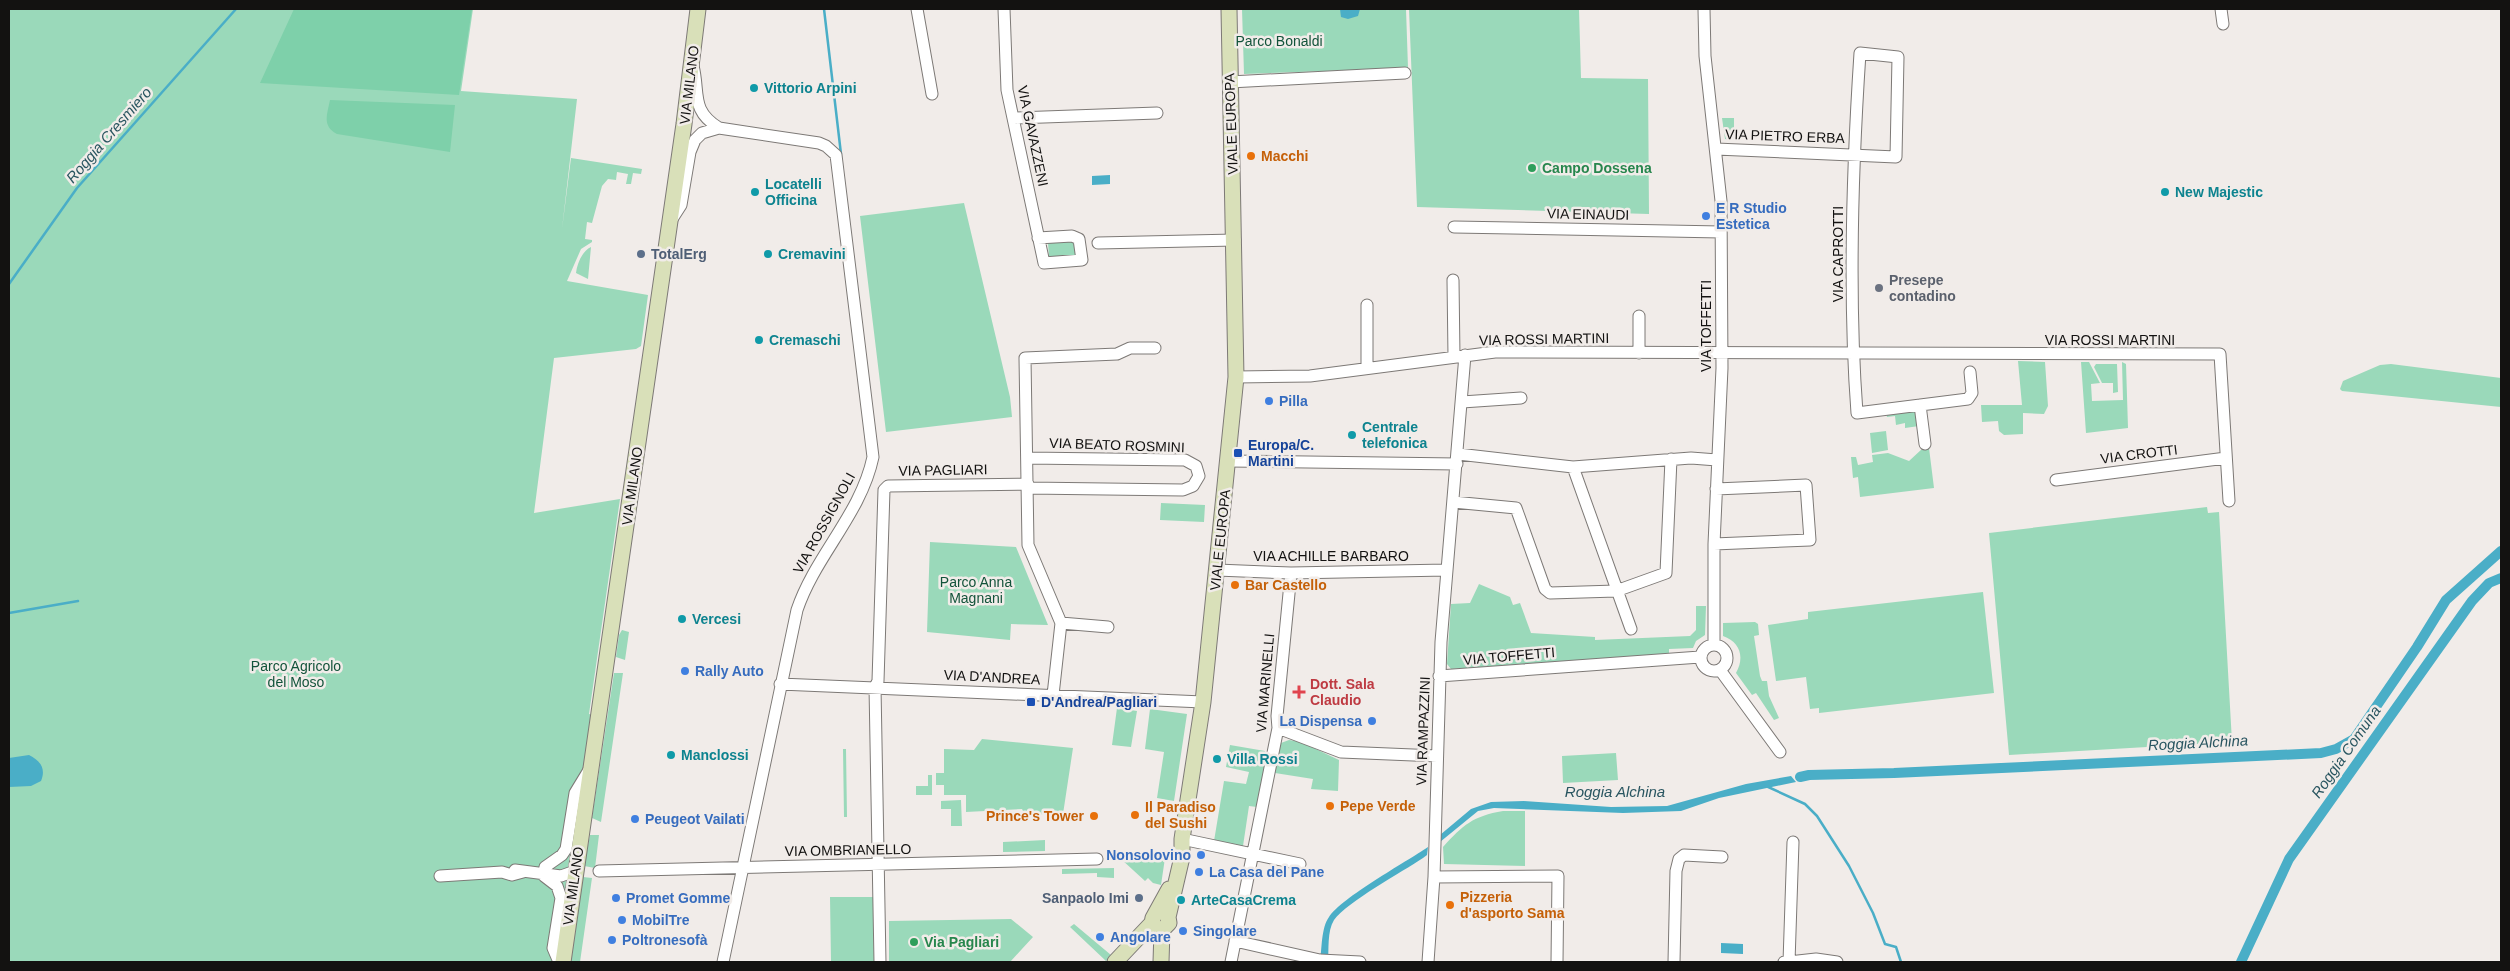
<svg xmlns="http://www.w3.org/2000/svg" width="2510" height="971" viewBox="0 0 2510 971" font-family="Helvetica,sans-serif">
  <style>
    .green { fill: #9ad9ba }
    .forest { fill: #7ed0aa }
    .water { fill: #4aaec7 }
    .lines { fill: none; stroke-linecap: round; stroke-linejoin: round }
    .stream { stroke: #4aaec7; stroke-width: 2.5 }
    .canal { stroke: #4aaec7; stroke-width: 10 }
    .street-casing { stroke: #7d7976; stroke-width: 13 }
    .secondary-casing { stroke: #7d7976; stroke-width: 17 }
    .street { stroke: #fff; stroke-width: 11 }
    .secondary { stroke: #d9e0b9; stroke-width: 15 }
    .culture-dot { fill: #0f9aa8; stroke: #f1ece9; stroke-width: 2 }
    .food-dot { fill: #e8710a; stroke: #f1ece9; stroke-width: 2 }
    .leisure-dot { fill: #2e9e5b; stroke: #f1ece9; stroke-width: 2 }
    .shop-dot { fill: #3f7fe0; stroke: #f1ece9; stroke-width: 2 }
    .service-dot { fill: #5c6f8a; stroke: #f1ece9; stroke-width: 2 }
    .worship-dot { fill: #6b7280; stroke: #f1ece9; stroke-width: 2 }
    .transit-dot { fill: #1a4fb4; stroke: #f1ece9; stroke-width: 2 }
    .health-dot { fill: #e0444e; stroke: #f1ece9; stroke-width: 2 }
    .labels { text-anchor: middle; stroke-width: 5; stroke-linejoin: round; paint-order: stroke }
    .park-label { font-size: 14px; fill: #12533a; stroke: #f1ece9 }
    .street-label { font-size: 14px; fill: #131211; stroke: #f1ece9 }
    .culture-label { font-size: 14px; font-weight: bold; fill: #0d838f; stroke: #f1ece9; text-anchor: start }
    .food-label { font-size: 14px; font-weight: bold; fill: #c56008; stroke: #f1ece9; text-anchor: start }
    .leisure-label { font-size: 14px; font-weight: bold; fill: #27864d; stroke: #f1ece9; text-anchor: start }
    .shop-label { font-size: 14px; font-weight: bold; fill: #366cbe; stroke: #f1ece9; text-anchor: start }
    .service-label { font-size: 14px; font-weight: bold; fill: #4e5e75; stroke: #f1ece9; text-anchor: start }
    .worship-label { font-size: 14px; font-weight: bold; fill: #5b616d; stroke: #f1ece9; text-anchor: start }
    .transit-label { font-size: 14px; font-weight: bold; fill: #164399; stroke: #f1ece9; text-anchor: start }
    .health-label { font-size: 14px; font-weight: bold; fill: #be3a42; stroke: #f1ece9; text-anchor: start }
    .water-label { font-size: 15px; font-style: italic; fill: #295560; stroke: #f1ece9 }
  </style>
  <rect width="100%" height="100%" fill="#f1ece9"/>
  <path class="green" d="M9 9H473L461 91 577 99 562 229 571 158 642 169 641 174 633 173 631 184H626L628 174 617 172 616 180 608 179 602 186 592 223 587 222 585 239 592 240V242L581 249 567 281 648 295 641 346 636 349 554 358 534 513 620 499 589 714 593 715 586 766 581 775 555 962H9Z
    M1242 9H1406L1408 68 1244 74Z
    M1409 9H1579L1581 78 1648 79 1649 214 1417 207Z
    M1722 118H1734V140L1725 139Z
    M964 203 1010 397 1012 417 886 432 860 216Z
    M1074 241 1077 255 1049 257 1048 243Z
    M591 247 588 279 576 273C577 264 582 251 591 247Z
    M2018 361 2045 362 2048 406 2044 414 2023 413V434L2004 435 1999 431 1998 421 1982 422 1981 405H2022Z
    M2081 362H2089L2100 383 2091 384 2092 401 2123 400 2122 362 2126 364 2128 428 2086 433Z
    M2096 364H2117L2118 392 2113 393V383H2102L2094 367Z
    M2391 364 2501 378V407L2342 391 2340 389 2343 381 2380 365Z
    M1915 409 1919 426 1905 428V423L1896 425 1895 416 1887 417 1886 413Z
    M1886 431 1888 450 1872 453 1870 433Z
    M1929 448 1934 488 1860 497 1858 477 1853 478 1851 457H1856L1858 465 1873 462 1872 455 1888 453 1909 461 1922 449Z
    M1161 503 1205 505 1204 522 1160 520Z
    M2207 507 2208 513 2219 512 2232 742 2009 755 1989 533Z
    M930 542 1016 547 1048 625 1011 624 1010 640 927 632Z
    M1479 584 1510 597 1513 605 1520 603 1531 633 1595 637V640L1690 636 1696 630V606H1706L1705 635 1696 641 1693 648 1669 649V655L1451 669 1447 664 1451 604 1470 603Z
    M1983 592 1994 693 1819 713V708L1810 709 1806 677 1776 681 1768 625 1808 619V612Z
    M1755 622 1758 624 1759 635 1754 636 1760 676 1762 681H1767L1769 696 1779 718 1774 720 1756 693 1752 695 1736 673C1745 657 1740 642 1723 636V623Z
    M622 630 629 632 625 660 616 657 619 635Z
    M614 673H623L601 822 592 818Z
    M1117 708 1137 711 1131 747 1112 745Z
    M1150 709 1187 714 1174 801 1157 798 1164 752 1145 749Z
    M982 739 1073 748 1063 814 1025 815 1022 809 966 812V795H944V785H936V773H944V749L974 750Z
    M1289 740 1301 742 1339 760 1338 791 1311 789 1313 779 1275 773 1281 743Z
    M1230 745 1265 751 1266 756 1257 807 1249 806 1243 846 1214 841 1224 781 1246 784 1249 772 1226 767Z
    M843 749H846L847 817H844Z
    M1616 753 1618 780 1563 783 1562 756Z
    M928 775H932V795H916V786H928Z
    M961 800 962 826H951V809H941V801Z
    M1503 811H1525V866L1444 864 1443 847C1463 825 1473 816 1503 811Z
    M590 835H599L595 868 584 866Z
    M1045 840V851L1003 852V842Z
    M1165 858 1161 885 1153 883 1148 878 1145 881 1121 859Z
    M1114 868V878L1097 877V873L1062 874V869Z
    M583 877 592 878 580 962H571Z
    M830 897H873L874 962H831Z
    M1011 919 1033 937 1010 962H889V921Z
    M1074 924 1111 955 1106 961 1070 927Z"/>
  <path class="forest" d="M294 9H472L459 95 260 83Z
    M330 100 455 105 450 152 337 134C322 126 327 115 330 100Z"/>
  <path class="water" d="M1340 9H1360L1358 16 1348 19 1341 17Z
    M1110 175V184L1092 185V176Z
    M29 755C41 761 46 769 41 781L31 786 9 787V758Z
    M1791 776 1796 782 1719 798 1681 811 1623 813 1494 808 1478 811 1440 842V835L1471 809 1491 802 1524 801 1611 807 1667 806 1746 784Z
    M1428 847 1427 855 1423 858C1402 872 1347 902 1334 920 1327 931 1329 950 1328 962H1320C1322 949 1321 928 1329 917 1341 898 1406 862 1428 847Z
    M1721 943 1743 944V954L1721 953Z"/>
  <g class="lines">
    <path class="stream" d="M824 9 841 154
      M9 284 77 188 236 9
      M9 613 78 601
      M1766 786 1805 804 1817 816 1849 866 1873 913 1885 944 1896 947 1901 962"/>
    <path class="canal" d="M1800 777 1809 775 1894 773 2321 753 2336 749 2354 739 2417 647 2446 600 2501 551
      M2241 962 2289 859 2472 601 2489 583 2501 578"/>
    <defs>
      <path id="street" d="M917 9 932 94
        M1004 9 1007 90 1044 263 1082 260 1079 239 1072 236 1038 238
        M1704 9 1705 56 1721 201 1722 368 1714 544V645
        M2221 9 2223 24
        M693 66C700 93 690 110 719 128L819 143 826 146 836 155 873 457C861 514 815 556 797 610L723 962
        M1230 82 1405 73
        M1014 118 1157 113
        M1716 149 1896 157 1898 57 1860 53C1852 173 1848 294 1857 413L1968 399 1972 393 1970 372
        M672 219 681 205 690 152 695 140 702 133 719 128
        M1454 227 1721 232
        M1098 243 1235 240
        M1453 280 1454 357
        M1639 353V316
        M1367 367V305
        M1236 377 1310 376 1495 352 2220 354 2229 501
        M1462 402 1521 398
        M1920 405 1925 444
        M1458 454 1573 467 1691 458 1717 460
        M1027 458 1185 460 1196 466 1199 476 1193 486 1183 490 1028 488
        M1228 461 1457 464
        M1573 467 1631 629
        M2056 480 2226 458
        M1453 502 1516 508 1545 589 1550 593 1616 591 1666 573 1671 459
        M1714 544 1810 540 1806 485 1716 489
        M1217 570 1291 573 1446 570
        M1061 623 1108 627
        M1701 658a13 13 0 1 1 26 0a13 13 0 1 1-26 0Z
        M1720 670 1780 752
        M1439 676 1700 657
        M780 684 1203 702
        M1053 695 1061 623 1028 545 1025 358 1117 354 1130 348H1155
        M1278 728 1341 752 1437 756
        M1182 839 1300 864
        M545 867 562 855 566 849 575 793 589 770
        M515 870 561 876 575 871
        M599 871 1097 859
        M440 876 502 872 512 875 523 872
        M544 876 557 886 561 898 553 948 559 962
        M1434 877 1558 876 1557 962
        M1235 941 1320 960 1360 962
        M880 962 875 687 878 681 884 490 888 486 1028 484
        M1231 962 1278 728 1277 716 1291 573
        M1428 962 1434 877 1441 642 1465 355
        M1674 962 1676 871 1679 859 1684 855 1722 857
        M1784 962H1789L1793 842
        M1789 962 1816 959 1837 962"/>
      <path id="secondary" d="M1152 923 1153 918 1169 889
        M1162 930 1169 923 1168 917 1182 857V839L1203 702 1236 377 1229 9
        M563 962 684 124 698 9
        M1115 962 1152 923
        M1161 962 1162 930"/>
    </defs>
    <use href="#street" class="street-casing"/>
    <use href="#secondary" class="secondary-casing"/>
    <use href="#street" class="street"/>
    <use href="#secondary" class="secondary"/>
  </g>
  <g class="culture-dot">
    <circle cx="754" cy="88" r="5"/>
    <circle cx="755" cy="192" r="5"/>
    <circle cx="2165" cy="192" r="5"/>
    <circle cx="768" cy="254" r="5"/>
    <circle cx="759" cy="340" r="5"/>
    <circle cx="1352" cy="435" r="5"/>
    <circle cx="682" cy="619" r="5"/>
    <circle cx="671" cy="755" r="5"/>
    <circle cx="1217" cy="759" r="5"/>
    <circle cx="1181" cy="900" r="5"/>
  </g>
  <g class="food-dot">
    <circle cx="1251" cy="156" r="5"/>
    <circle cx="1235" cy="585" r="5"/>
    <circle cx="1330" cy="806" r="5"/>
    <circle cx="1135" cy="815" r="5"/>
    <circle cx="1094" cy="816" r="5"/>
    <circle cx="1450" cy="905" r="5"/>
  </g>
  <g class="leisure-dot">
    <circle cx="1532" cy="168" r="5"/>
    <circle cx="914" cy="942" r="5"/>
  </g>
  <g class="shop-dot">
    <circle cx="1706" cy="216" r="5"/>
    <circle cx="1269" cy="401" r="5"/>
    <circle cx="685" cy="671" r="5"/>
    <circle cx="1372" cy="721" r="5"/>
    <circle cx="635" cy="819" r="5"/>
    <circle cx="1201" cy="855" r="5"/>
    <circle cx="1199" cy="872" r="5"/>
    <circle cx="616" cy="898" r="5"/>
    <circle cx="622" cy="920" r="5"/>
    <circle cx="1183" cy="931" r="5"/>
    <circle cx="1100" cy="937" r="5"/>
    <circle cx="612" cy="940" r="5"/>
  </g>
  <g class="service-dot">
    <circle cx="641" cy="254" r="5"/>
    <circle cx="1139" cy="898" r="5"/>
  </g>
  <circle class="worship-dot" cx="1879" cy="288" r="5"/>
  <g class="transit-dot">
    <rect x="1233" y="448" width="10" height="10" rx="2.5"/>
    <rect x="1026" y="697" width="10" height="10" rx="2.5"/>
  </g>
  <path class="health-dot" d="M1296.5 684.5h5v5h5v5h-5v5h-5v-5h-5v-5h5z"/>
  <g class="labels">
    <g class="park-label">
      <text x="1279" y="46">Parco Bonaldi</text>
      <text x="976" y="587">Parco Anna<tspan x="976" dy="16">Magnani</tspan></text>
      <text x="296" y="671">Parco Agricolo<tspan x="296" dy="16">del Moso</tspan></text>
    </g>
    <g class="street-label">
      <text transform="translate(689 85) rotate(-83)" y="5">VIA MILANO</text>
      <text transform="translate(1231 124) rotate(-92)" y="5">VIALE EUROPA</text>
      <text transform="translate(1033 136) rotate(78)" y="5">VIA GAVAZZENI</text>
      <text transform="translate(1785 136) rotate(2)" y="5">VIA PIETRO ERBA</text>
      <text transform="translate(1588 214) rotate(1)" y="5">VIA EINAUDI</text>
      <text transform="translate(1838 254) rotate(-90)" y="5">VIA CAPROTTI</text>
      <text transform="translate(1706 326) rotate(-90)" y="5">VIA TOFFETTI</text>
      <text transform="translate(1544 339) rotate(-1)" y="5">VIA ROSSI MARTINI</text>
      <text x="2110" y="345">VIA ROSSI MARTINI</text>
      <text transform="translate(1117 445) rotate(2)" y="5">VIA BEATO ROSMINI</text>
      <text transform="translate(2139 454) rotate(-7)" y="5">VIA CROTTI</text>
      <text transform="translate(943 470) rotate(-1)" y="5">VIA PAGLIARI</text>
      <text transform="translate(632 486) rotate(-82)" y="5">VIA MILANO</text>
      <text transform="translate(824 523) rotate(-61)" y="5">VIA ROSSIGNOLI</text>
      <text transform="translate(1220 540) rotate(-84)" y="5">VIALE EUROPA</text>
      <text x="1331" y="561">VIA ACHILLE BARBARO</text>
      <text transform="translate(1509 656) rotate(-5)" y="5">VIA TOFFETTI</text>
      <text transform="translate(992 677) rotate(3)" y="5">VIA D'ANDREA</text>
      <text transform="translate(1265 683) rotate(-85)" y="5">VIA MARINELLI</text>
      <text transform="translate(1423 731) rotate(-88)" y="5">VIA RAMPAZZINI</text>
      <text transform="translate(848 850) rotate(-1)" y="5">VIA OMBRIANELLO</text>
      <text transform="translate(573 886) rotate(-82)" y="5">VIA MILANO</text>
    </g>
    <g class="culture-label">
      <text x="764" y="93">Vittorio Arpini</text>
      <text x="765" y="189">Locatelli<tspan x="765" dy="16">Officina</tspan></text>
      <text x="2175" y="197">New Majestic</text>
      <text x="778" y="259">Cremavini</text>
      <text x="769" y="345">Cremaschi</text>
      <text x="1362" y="432">Centrale<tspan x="1362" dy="16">telefonica</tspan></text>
      <text x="692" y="624">Vercesi</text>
      <text x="681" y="760">Manclossi</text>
      <text x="1227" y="764">Villa Rossi</text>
      <text x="1191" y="905">ArteCasaCrema</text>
    </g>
    <g class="food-label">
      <text x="1261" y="161">Macchi</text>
      <text x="1245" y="590">Bar Castello</text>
      <text x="1340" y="811">Pepe Verde</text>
      <text x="1145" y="812">Il Paradiso<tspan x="1145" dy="16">del Sushi</tspan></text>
      <text x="1084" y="821" text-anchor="end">Prince's Tower</text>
      <text x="1460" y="902">Pizzeria<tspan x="1460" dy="16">d'asporto Sama</tspan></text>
    </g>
    <g class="leisure-label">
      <text x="1542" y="173">Campo Dossena</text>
      <text x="924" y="947">Via Pagliari</text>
    </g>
    <g class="shop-label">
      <text x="1716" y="213">E R Studio<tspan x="1716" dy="16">Estetica</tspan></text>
      <text x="1279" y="406">Pilla</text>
      <text x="695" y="676">Rally Auto</text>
      <text x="1362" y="726" text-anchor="end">La Dispensa</text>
      <text x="645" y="824">Peugeot Vailati</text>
      <text x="1191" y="860" text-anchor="end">Nonsolovino</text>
      <text x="1209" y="877">La Casa del Pane</text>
      <text x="626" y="903">Promet Gomme</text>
      <text x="632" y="925">MobilTre</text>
      <text x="1193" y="936">Singolare</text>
      <text x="1110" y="942">Angolare</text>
      <text x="622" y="945">Poltronesofà</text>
    </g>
    <g class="service-label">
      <text x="651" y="259">TotalErg</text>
      <text x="1129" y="903" text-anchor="end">Sanpaolo Imi</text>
    </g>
    <g class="worship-label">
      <text x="1889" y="285">Presepe<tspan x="1889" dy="16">contadino</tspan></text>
    </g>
    <g class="transit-label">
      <text x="1248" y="450">Europa/C.<tspan x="1248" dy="16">Martini</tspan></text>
      <text x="1041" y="707">D'Andrea/Pagliari</text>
    </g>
    <g class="health-label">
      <text x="1310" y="689">Dott. Sala<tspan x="1310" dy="16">Claudio</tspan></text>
    </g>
    <g class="water-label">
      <text transform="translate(109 135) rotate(-49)" y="5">Roggia Cresmiero</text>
      <text transform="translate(2198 743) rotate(-3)" y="5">Roggia Alchina</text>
      <text transform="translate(2346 752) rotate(-55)" y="5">Roggia Comuna</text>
      <text x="1615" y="797">Roggia Alchina</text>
    </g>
  </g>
  <rect width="2510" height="971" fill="none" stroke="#131211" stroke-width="20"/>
</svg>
